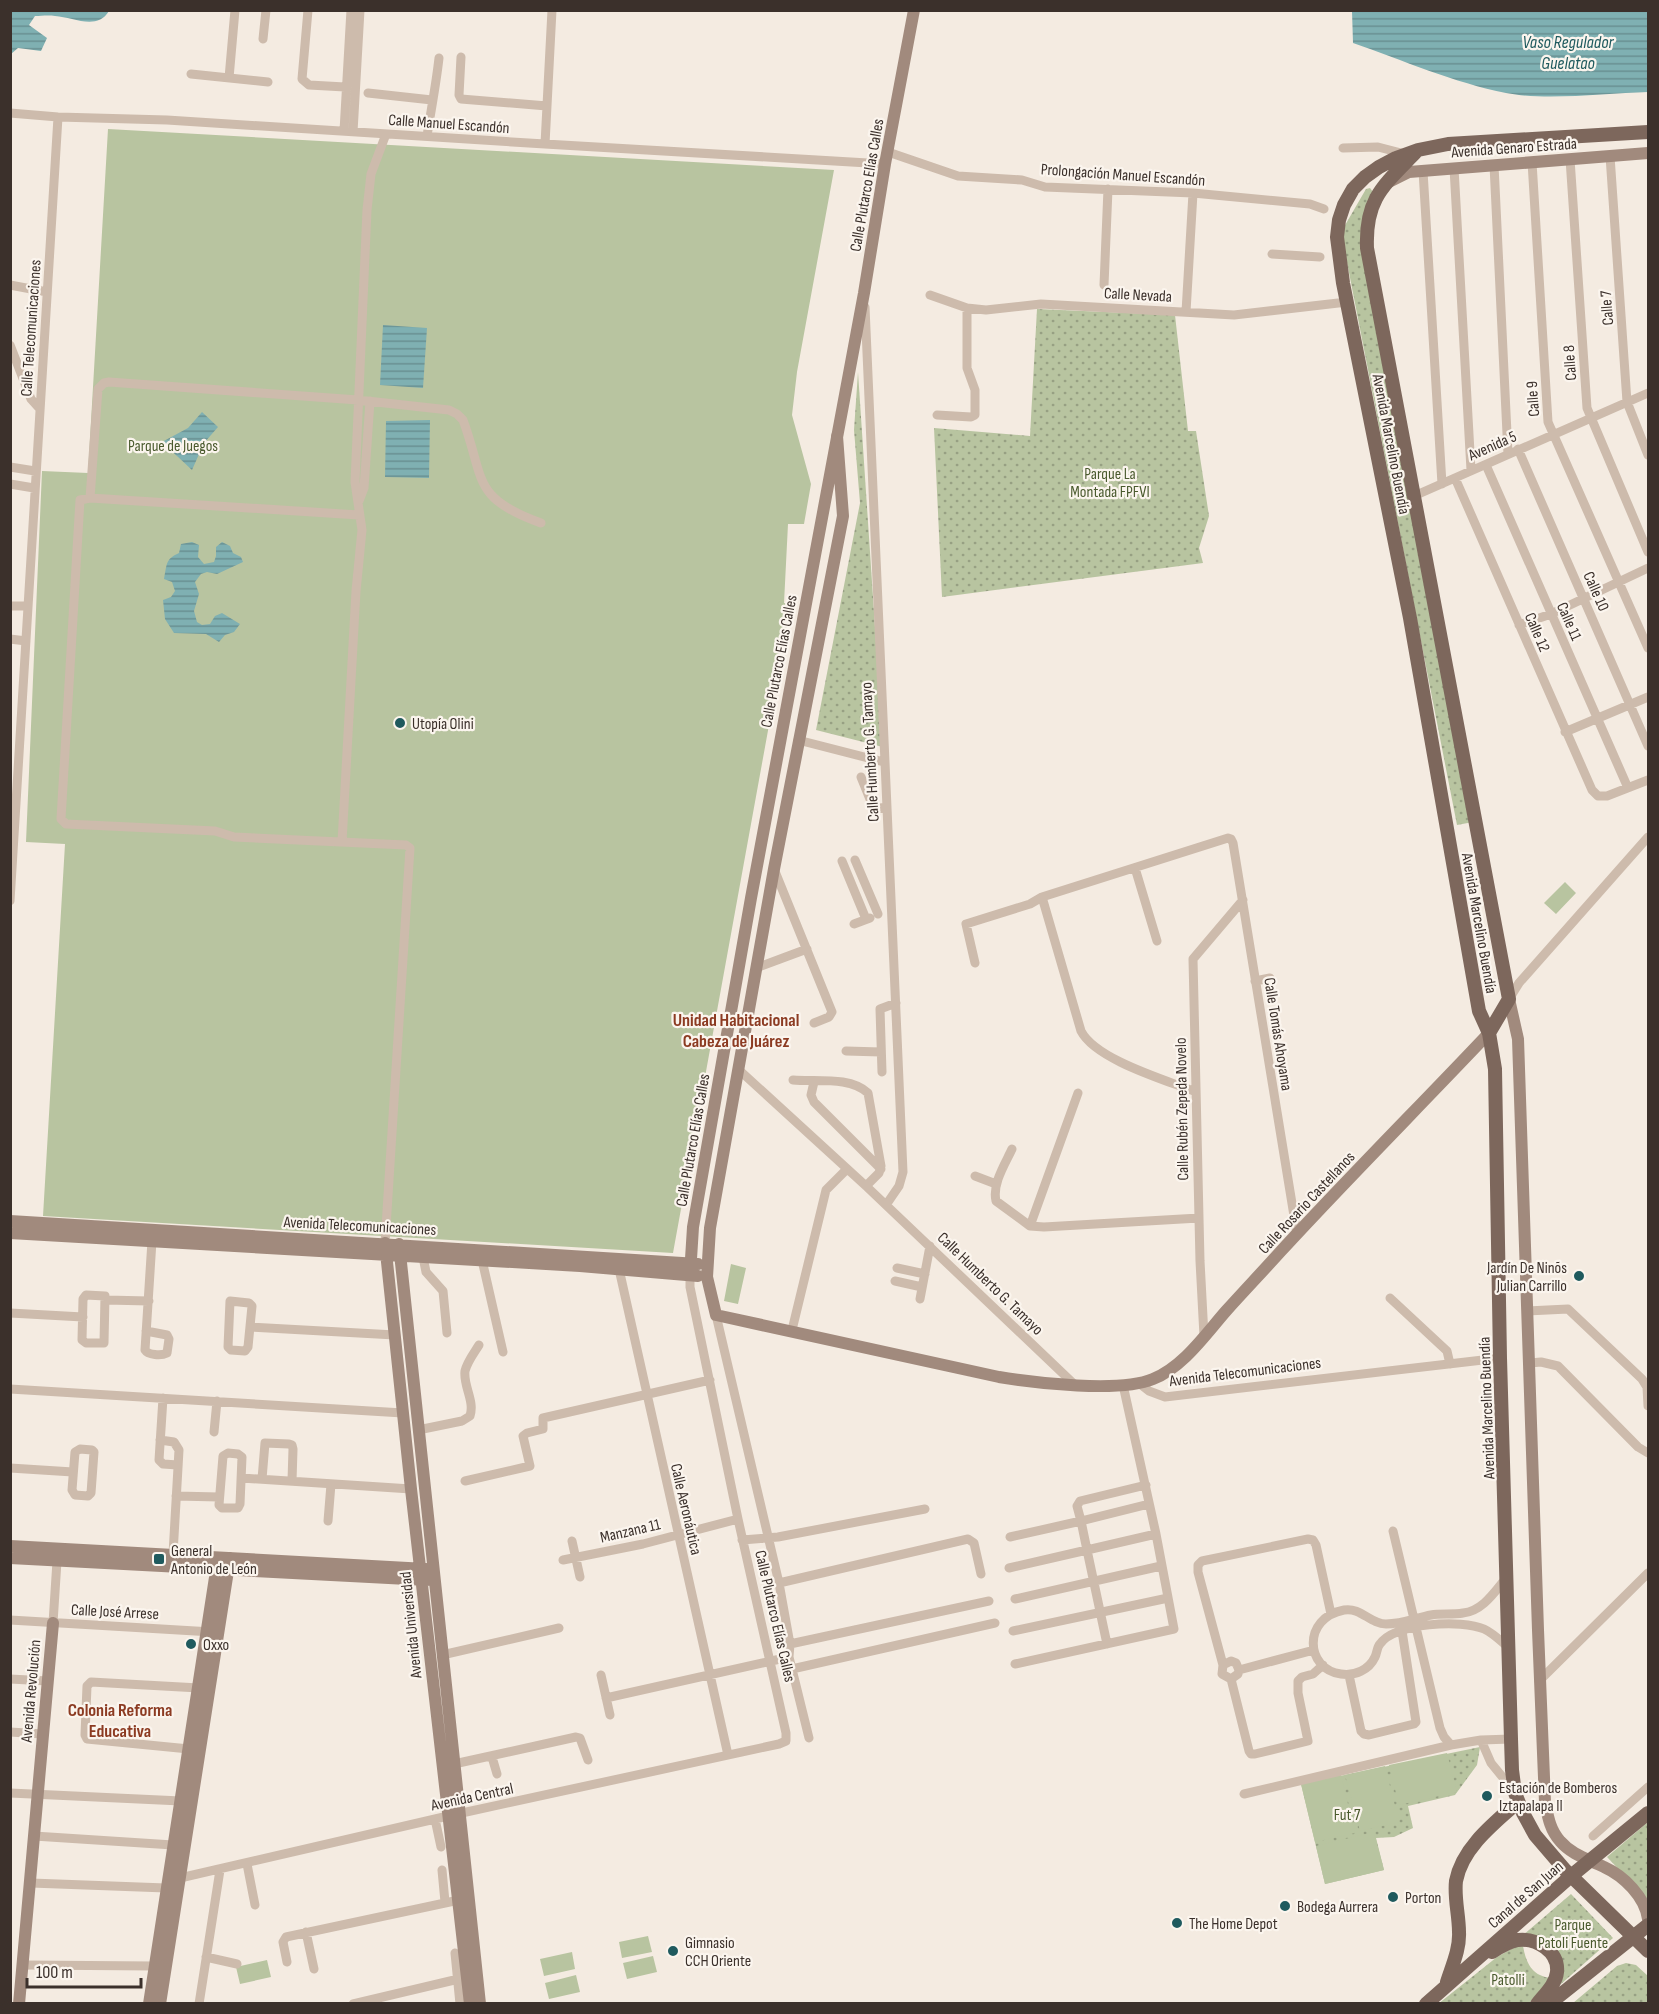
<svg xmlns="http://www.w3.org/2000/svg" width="1659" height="2014" viewBox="0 0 1659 2014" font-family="'Sofia Sans Condensed',sans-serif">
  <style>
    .green { fill: url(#green-dots) }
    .pitch { fill: #b8c4a0 }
    .water { fill: url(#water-rules) }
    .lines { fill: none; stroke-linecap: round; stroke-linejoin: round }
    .street { stroke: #cdbbac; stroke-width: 9 }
    .secondary { stroke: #a18a7d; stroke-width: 12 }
    .primary { stroke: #7d675c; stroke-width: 14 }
    .poi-dot { fill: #1f5a5e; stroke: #fbf5ee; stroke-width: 2 }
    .labels { text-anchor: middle; stroke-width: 4.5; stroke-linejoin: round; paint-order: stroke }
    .street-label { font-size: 16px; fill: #3b302b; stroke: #fbf5ee }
    .park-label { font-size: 16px; fill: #4a5a2e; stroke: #fbf5ee }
    .poi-label { font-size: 16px; fill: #3b302b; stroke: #fbf5ee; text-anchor: start }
    .water-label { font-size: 18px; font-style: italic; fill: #1f5a5e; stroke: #fbf5ee }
    .neighbourhood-label { font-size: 18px; font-weight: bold; fill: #8c3b22; stroke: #fbf5ee }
  </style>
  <defs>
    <pattern id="green-dots" width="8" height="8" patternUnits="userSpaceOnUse" patternTransform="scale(1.5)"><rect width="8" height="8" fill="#b8c4a0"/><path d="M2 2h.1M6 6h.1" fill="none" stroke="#97a083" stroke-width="1.8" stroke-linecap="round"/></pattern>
    <pattern id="water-rules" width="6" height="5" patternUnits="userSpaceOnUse" patternTransform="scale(1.5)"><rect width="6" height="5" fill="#7fb0b2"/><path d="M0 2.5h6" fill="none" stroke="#699091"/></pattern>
  </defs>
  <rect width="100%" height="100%" fill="#f4ebe1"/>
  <path class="green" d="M1370 188 1373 192 1361 227 1473 822 1457 825 1344 247V227L1366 189Z
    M1037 309 1175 315 1188 431H1196L1209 516 1199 548 1203 563 942 597 934 428 1030 436Z
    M858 372 883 747 816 730 860 503 854 430Z
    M1480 1747 1477 1765 1455 1795 1408 1806 1413 1828 1394 1837 1376 1838 1384 1870 1325 1884 1301 1784Z
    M1648 1822V1900L1607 1857Z
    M1571 1894 1613 1938 1561 1984 1562 1971 1523 1935Z
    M1517 1946H1523C1526 1963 1532 1976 1551 1978L1529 2003 1438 2004 1497 1957Z
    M1626 1963 1636 1965 1648 1976V2003H1573L1617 1966Z"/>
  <path class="pitch" d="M108 129 834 170 797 372 792 415 811 484 804 524H788L784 603 791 604 673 1253 43 1216 65 844 26 842 42 471 88 473Z
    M1565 882 1576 893 1556 914 1544 903Z
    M731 1264 746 1268 738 1304 724 1301Z
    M1447 1753 1457 1792 1399 1805 1389 1765Z
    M1385 1766 1399 1822 1360 1831 1345 1775Z
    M1341 1775 1355 1833 1315 1842 1301 1784Z
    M1374 1832 1384 1870 1325 1884 1316 1846Z
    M648 1936 652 1952 622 1958 619 1942Z
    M572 1952 575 1969 544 1976 540 1959Z
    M653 1956 657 1972 627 1979 623 1963Z
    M267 1960 271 1977 240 1984 236 1967Z
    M576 1975 580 1992 549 1999 545 1983Z"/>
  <path class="water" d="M11 10H109V11C97 31 73 17 55 16 48 15 41 16 35 16L29 25 47 38 41 51 18 48 11 54Z
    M1352 11H1648V92C1606 93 1547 101 1506 93 1455 83 1402 60 1353 43Z
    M383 325 427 328 423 388 380 385Z
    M202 412 218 427 204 443 192 470 162 442 188 428Z
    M430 420 429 478 385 477 386 421Z
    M192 542 199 545 198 557 204 564 214 562 216 556V547L222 542 230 546 233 553 241 557 243 562 217 574 207 572 201 574 195 582 199 594 194 611 197 622 202 625 210 624 215 616 222 613 240 624 234 632 225 635 219 642 206 634 174 633 165 619 163 600 171 597 175 591 172 582 164 579C167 565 165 559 179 553L181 544Z"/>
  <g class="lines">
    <path class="street" d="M308 10 302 79 309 85 345 87
      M263 39 266 10
      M461 57 459 95 461 99 547 106
      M191 74 268 82
      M229 78 235 10
      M368 93 432 100
      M10 113 58 117 167 120 545 144 885 164
      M344 131 351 10
      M353 132 360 10
      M427 136C431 110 436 85 439 58
      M545 144 552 10
      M1343 148 1378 147 1405 154
      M888 152 958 176 1022 180 1045 187 1193 193 1310 204 1324 209
      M1610 156 1627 402 1648 455
      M1570 159 1587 408 1648 552
      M1532 162 1548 422 1648 648
      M1494 165 1508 454
      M1454 168 1471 470
      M1423 171 1442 484
      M1272 254 1320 257
      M10 285 47 292
      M1104 285 1108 189
      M930 295 967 308 986 310 1041 304 1234 315 1347 302
      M865 307 903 1172 899 1186 886 1205
      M1186 312 1193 193
      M10 345 31 399 40 409
      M937 415 971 417 975 415V390L967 368V308
      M1518 449 1648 746
      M1486 465 1628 788
      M10 467 35 471
      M1455 478 1592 790 1598 796H1607L1648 780
      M10 484 34 488
      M1414 496 1648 393
      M90 498 98 389 104 383 109 382 358 400 449 410 457 414 463 420C485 479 471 498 541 523
      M359 501 364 488 370 401
      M359 515 90 498 80 500 61 819 66 824 215 831 234 837 406 845 410 848 385 1243
      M10 606H28
      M1519 625 1551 614 1648 568
      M10 639 26 641
      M1565 732 1648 697
      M798 740 884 762
      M861 777 874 809 887 807
      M342 842 356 591 362 530 355 482 367 210 371 174 386 134
      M855 860 878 914
      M842 861 866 919
      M1135 868 1157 941
      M774 869 832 1012 829 1017 814 1023
      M1042 897 1081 1031C1096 1060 1166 1080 1196 1092
      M10 901 58 117
      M854 924 870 918
      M975 963 966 924 1030 904 1042 897 1228 838 1231 839 1233 843 1297 1234
      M756 968 807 949
      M1255 981 1270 978
      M1509 999 1519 983 1648 837
      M846 1051 881 1052
      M738 1069 866 1186 1075 1385
      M882 1072 880 1009 896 1003
      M793 1080C816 1082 850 1076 868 1093L881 1166 879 1173 866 1186
      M814 1082 811 1095 814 1102 881 1169
      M1012 1149C1005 1164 992 1184 996 1201L1030 1226 1044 1227 1199 1218
      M975 1176 996 1184
      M1030 1226 1078 1093
      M423 1257 426 1272 443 1291 447 1333
      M482 1260 503 1352
      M897 1268 925 1274
      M619 1269 728 1755
      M895 1281 922 1287
      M86 1295 105 1296 104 1343H86L82 1340 83 1299Z
      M1390 1298 1447 1351 1450 1364
      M920 1299 930 1246
      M106 1300 149 1301
      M230 1301 249 1303 252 1306 248 1347 245 1351 231 1350 228 1347Z
      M1527 1311 1568 1309 1642 1379 1647 1387 1648 1406
      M10 1313 83 1317
      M716 1315 779 1583 790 1644 789 1657 809 1738
      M250 1327 395 1335
      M792 1330 826 1190 847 1169
      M146 1331 167 1335 169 1339 167 1353C161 1356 148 1355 145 1350L152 1241
      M1204 1336 1200 1261 1193 959 1243 900
      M1530 1363 1541 1362 1558 1366 1638 1447 1648 1453
      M1140 1384 1149 1391 1165 1397 1500 1358
      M1123 1385 1156 1534
      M10 1389 403 1413
      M163 1398 159 1460 163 1464 178 1465
      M418 1430 462 1421 470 1416C475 1401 463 1386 465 1371 467 1362 474 1353 479 1345
      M214 1432 217 1401
      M160 1440 174 1442 179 1450 173 1554
      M80 1449 92 1450 94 1452 91 1493 88 1496 75 1495 72 1490 75 1452Z
      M228 1453 238 1454 242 1457 240 1504 238 1508H222L219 1505 223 1456Z
      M10 1468 73 1472
      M242 1478 411 1489
      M262 1479 265 1443 289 1444 292 1445 293 1449 292 1481
      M465 1481 530 1466 523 1436 527 1433 543 1429V1418L710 1380
      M176 1496 219 1497
      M328 1521 331 1484
      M1393 1531 1440 1728 1444 1737 1451 1745
      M1010 1537 1081 1521 1077 1506 1080 1501 1146 1485
      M742 1540 778 1537 925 1509
      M572 1541 580 1577
      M563 1560 643 1544 738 1519
      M1009 1568 1087 1550 1107 1644
      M1507 1577C1495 1591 1483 1611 1463 1613 1452 1615 1441 1613 1431 1615 1416 1618 1402 1624 1386 1624 1370 1624 1361 1607 1344 1610 1302 1618 1305 1669 1341 1674 1355 1676 1369 1670 1375 1657 1377 1653 1377 1647 1380 1644 1394 1623 1462 1619 1484 1629 1493 1633 1502 1642 1509 1648
      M779 1583 968 1539 974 1543 981 1574
      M1015 1599 1161 1566
      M10 1620 212 1632
      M53 1623 57 1561
      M1013 1631 1168 1598
      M790 1644 989 1601
      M442 1655 559 1628
      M1015 1664 1174 1629 1156 1534 1087 1550 1081 1521 1149 1504
      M1223 1665 1198 1572V1565L1202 1561 1308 1539 1313 1540 1316 1545 1331 1614
      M792 1669 995 1623
      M1239 1670 1236 1663 1231 1661 1223 1665 1222 1674 1231 1679 1238 1674 1239 1670 1314 1650
      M601 1675 610 1715
      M1349 1675 1361 1731 1364 1734 1369 1735 1414 1724 1416 1722 1402 1631
      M10 1679 48 1681
      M1231 1679 1249 1751 1251 1754H1255L1308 1741 1298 1693V1681L1302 1677 1313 1674 1323 1665
      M1539 1681 1648 1573
      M606 1698 789 1657
      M10 1732 43 1734
      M1481 1740 1491 1763 1514 1791
      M189 1749 87 1739 85 1735 87 1686 91 1682 199 1688
      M492 1757 497 1774
      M454 1764 576 1737 580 1738 588 1760
      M10 1793 181 1801
      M1244 1794 1451 1745 1481 1740 1511 1739
      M435 1819 441 1847
      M34 1836 173 1845
      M1593 1836 1648 1787
      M247 1864 255 1905
      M442 1870 445 1902
      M31 1883 166 1888 180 1878 448 1816 779 1744 786 1741V1733L738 1519 690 1287V1275
      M306 1932 314 1969
      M455 1953 460 2004
      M206 1957 237 1964
      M287 1962 283 1942 286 1937 459 1900
      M22 1965 155 1966
      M199 2004 220 1870
      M353 2004 467 1977"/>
    <path class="secondary" d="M1389 182 1409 172 1648 153
      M837 436 843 516 774 869 710 1228 707 1277 716 1315 999 1377C1035 1383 1120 1393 1153 1379 1183 1367 1205 1335 1226 1311 1244 1291 1263 1271 1281 1251 1349 1177 1420 1106 1489 1033
      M1509 999 1518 1039 1538 1630 1545 1802C1548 1817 1550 1830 1560 1841 1572 1855 1588 1859 1604 1867 1624 1876 1645 1897 1648 1919
      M10 1221 698 1264
      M10 1233 580 1266 698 1276
      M385 1243 411 1489 470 2004
      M399 1244 480 2004
      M690 1275 693 1227 751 898 864 293 885 164 914 10
      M10 1546 426 1569
      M10 1558 427 1580
      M19 2004 53 1623
      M149 2004 218 1558
      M160 2004 230 1558"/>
    <path class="primary" d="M1648 132 1448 144 1418 150 1396 158 1379 167 1365 177 1353 189 1344 205 1339 220 1337 237 1343 283 1410 618 1479 1011 1489 1033 1495 1069 1500 1358 1511 1739 1512 1770 1515 1793 1523 1813 1535 1835 1565 1870 1648 1951
      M1415 153C1383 186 1365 199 1367 248L1509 999 1489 1033
      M1492 1952C1500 1947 1508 1942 1518 1940 1536 1938 1559 1951 1557 1972 1556 1984 1545 1994 1537 2004
      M1447 1982C1452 1966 1460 1949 1459 1932 1459 1915 1454 1898 1456 1881 1462 1848 1494 1823 1518 1802
      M1426 2004 1571 1876 1648 1813
      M1549 2004 1648 1925"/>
  </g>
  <g class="poi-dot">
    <circle cx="400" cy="723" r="6"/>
    <circle cx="1579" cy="1276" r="6"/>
    <rect x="153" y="1553" width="12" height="12" rx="3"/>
    <circle cx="191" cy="1644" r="6"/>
    <circle cx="1487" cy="1796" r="6"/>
    <circle cx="1393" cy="1897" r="6"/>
    <circle cx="1285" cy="1906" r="6"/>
    <circle cx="1177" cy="1923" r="6"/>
    <circle cx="673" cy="1951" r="6"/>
  </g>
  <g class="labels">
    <g class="street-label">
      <text transform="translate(449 123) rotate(4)" y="6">Calle Manuel Escandón</text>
      <text transform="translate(1514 147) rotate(-4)" y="6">Avenida Genaro Estrada</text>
      <text transform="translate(1123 174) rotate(4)" y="6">Prolongación Manuel Escandón</text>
      <text transform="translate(866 185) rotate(-80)" y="6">Calle Plutarco Elías Calles</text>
      <text transform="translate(1138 294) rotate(3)" y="6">Calle Nevada</text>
      <text transform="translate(1606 308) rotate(-94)" y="6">Calle 7</text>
      <text transform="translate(30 328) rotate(-86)" y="6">Calle Telecomunicaciones</text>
      <text transform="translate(1569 363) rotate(-94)" y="6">Calle 8</text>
      <text transform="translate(1532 399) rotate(-94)" y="6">Calle 9</text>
      <text transform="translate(1392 444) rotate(79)" y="6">Avenida Marcelino Buendía</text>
      <text transform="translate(1492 445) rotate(-24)" y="6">Avenida 5</text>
      <text transform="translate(1597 591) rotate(66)" y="6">Calle 10</text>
      <text transform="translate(1570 621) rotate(66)" y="6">Calle 11</text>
      <text transform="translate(1538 632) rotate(67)" y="6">Calle 12</text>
      <text transform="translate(778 661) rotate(-79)" y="6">Calle Plutarco Elías Calles</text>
      <text transform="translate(869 752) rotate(-93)" y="6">Calle Humberto G. Tamayo</text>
      <text transform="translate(1480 923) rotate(80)" y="6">Avenida Marcelino Buendía</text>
      <text transform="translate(1279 1034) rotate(81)" y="6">Calle Tomás Ahoyama</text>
      <text transform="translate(1181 1109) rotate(-91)" y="6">Calle Rubén Zepeda Novelo</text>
      <text transform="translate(692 1140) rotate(-80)" y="6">Calle Plutarco Elías Calles</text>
      <text transform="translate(1306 1202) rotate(-47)" y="6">Calle Rosario Castellanos</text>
      <text transform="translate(360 1225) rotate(3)" y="6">Avenida Telecomunicaciones</text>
      <text transform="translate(991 1283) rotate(44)" y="6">Calle Humberto G. Tamayo</text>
      <text transform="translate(1245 1371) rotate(-7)" y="6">Avenida Telecomunicaciones</text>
      <text transform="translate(1486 1408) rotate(-92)" y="6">Avenida Marcelino Buendía</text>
      <text transform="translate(687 1509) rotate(77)" y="6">Calle Aeronáutica</text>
      <text transform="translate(630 1530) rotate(-13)" y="6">Manzana 11</text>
      <text transform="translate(115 1611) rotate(3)" y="6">Calle José Arrese</text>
      <text transform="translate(776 1616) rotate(77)" y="6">Calle Plutarco Elías Calles</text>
      <text transform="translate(410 1625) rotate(-96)" y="6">Avenida Universidad</text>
      <text transform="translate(30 1691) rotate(-85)" y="6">Avenida Revolución</text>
      <text transform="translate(472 1796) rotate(-12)" y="6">Avenida Central</text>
      <text transform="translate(1525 1894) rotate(-41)" y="6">Canal de San Juan</text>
    </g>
    <g class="park-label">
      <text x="173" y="451">Parque de Juegos</text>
      <text x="1110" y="479">Parque La<tspan x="1110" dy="18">Montada FPFVI</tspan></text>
      <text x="1347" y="1820">Fut 7</text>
      <text x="1573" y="1930">Parque<tspan x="1573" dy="18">Patoli Fuente</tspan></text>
      <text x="1508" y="1985">Patolli</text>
    </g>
    <g class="poi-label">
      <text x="412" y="729">Utopía Olini</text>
      <text x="1567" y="1273" text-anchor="end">Jardín De Ninõs<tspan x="1567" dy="18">Julian Carrillo</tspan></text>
      <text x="171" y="1556">General<tspan x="171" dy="18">Antonio de León</tspan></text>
      <text x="203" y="1650">Oxxo</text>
      <text x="1499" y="1793">Estación de Bomberos<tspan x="1499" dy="18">Iztapalapa II</tspan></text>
      <text x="1405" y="1903">Porton</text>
      <text x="1297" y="1912">Bodega Aurrera</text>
      <text x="1189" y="1929">The Home Depot</text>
      <text x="685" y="1948">Gimnasio<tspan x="685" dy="18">CCH Oriente</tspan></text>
    </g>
    <g class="water-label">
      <text x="1568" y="48">Vaso Regulador<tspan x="1568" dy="21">Guelatao</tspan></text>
    </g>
    <g class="neighbourhood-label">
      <text x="736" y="1026">Unidad Habitacional<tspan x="736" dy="21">Cabeza de Juárez</tspan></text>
      <text x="120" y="1716">Colonia Reforma<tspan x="120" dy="21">Educativa</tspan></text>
    </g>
  </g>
  <rect width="1659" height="2014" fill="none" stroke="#3b302b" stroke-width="24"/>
  <path d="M27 1978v9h114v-9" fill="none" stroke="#3b302b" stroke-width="3"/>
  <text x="36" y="1978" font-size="18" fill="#3b302b" stroke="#fbf5ee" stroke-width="4.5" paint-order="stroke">100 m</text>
</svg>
